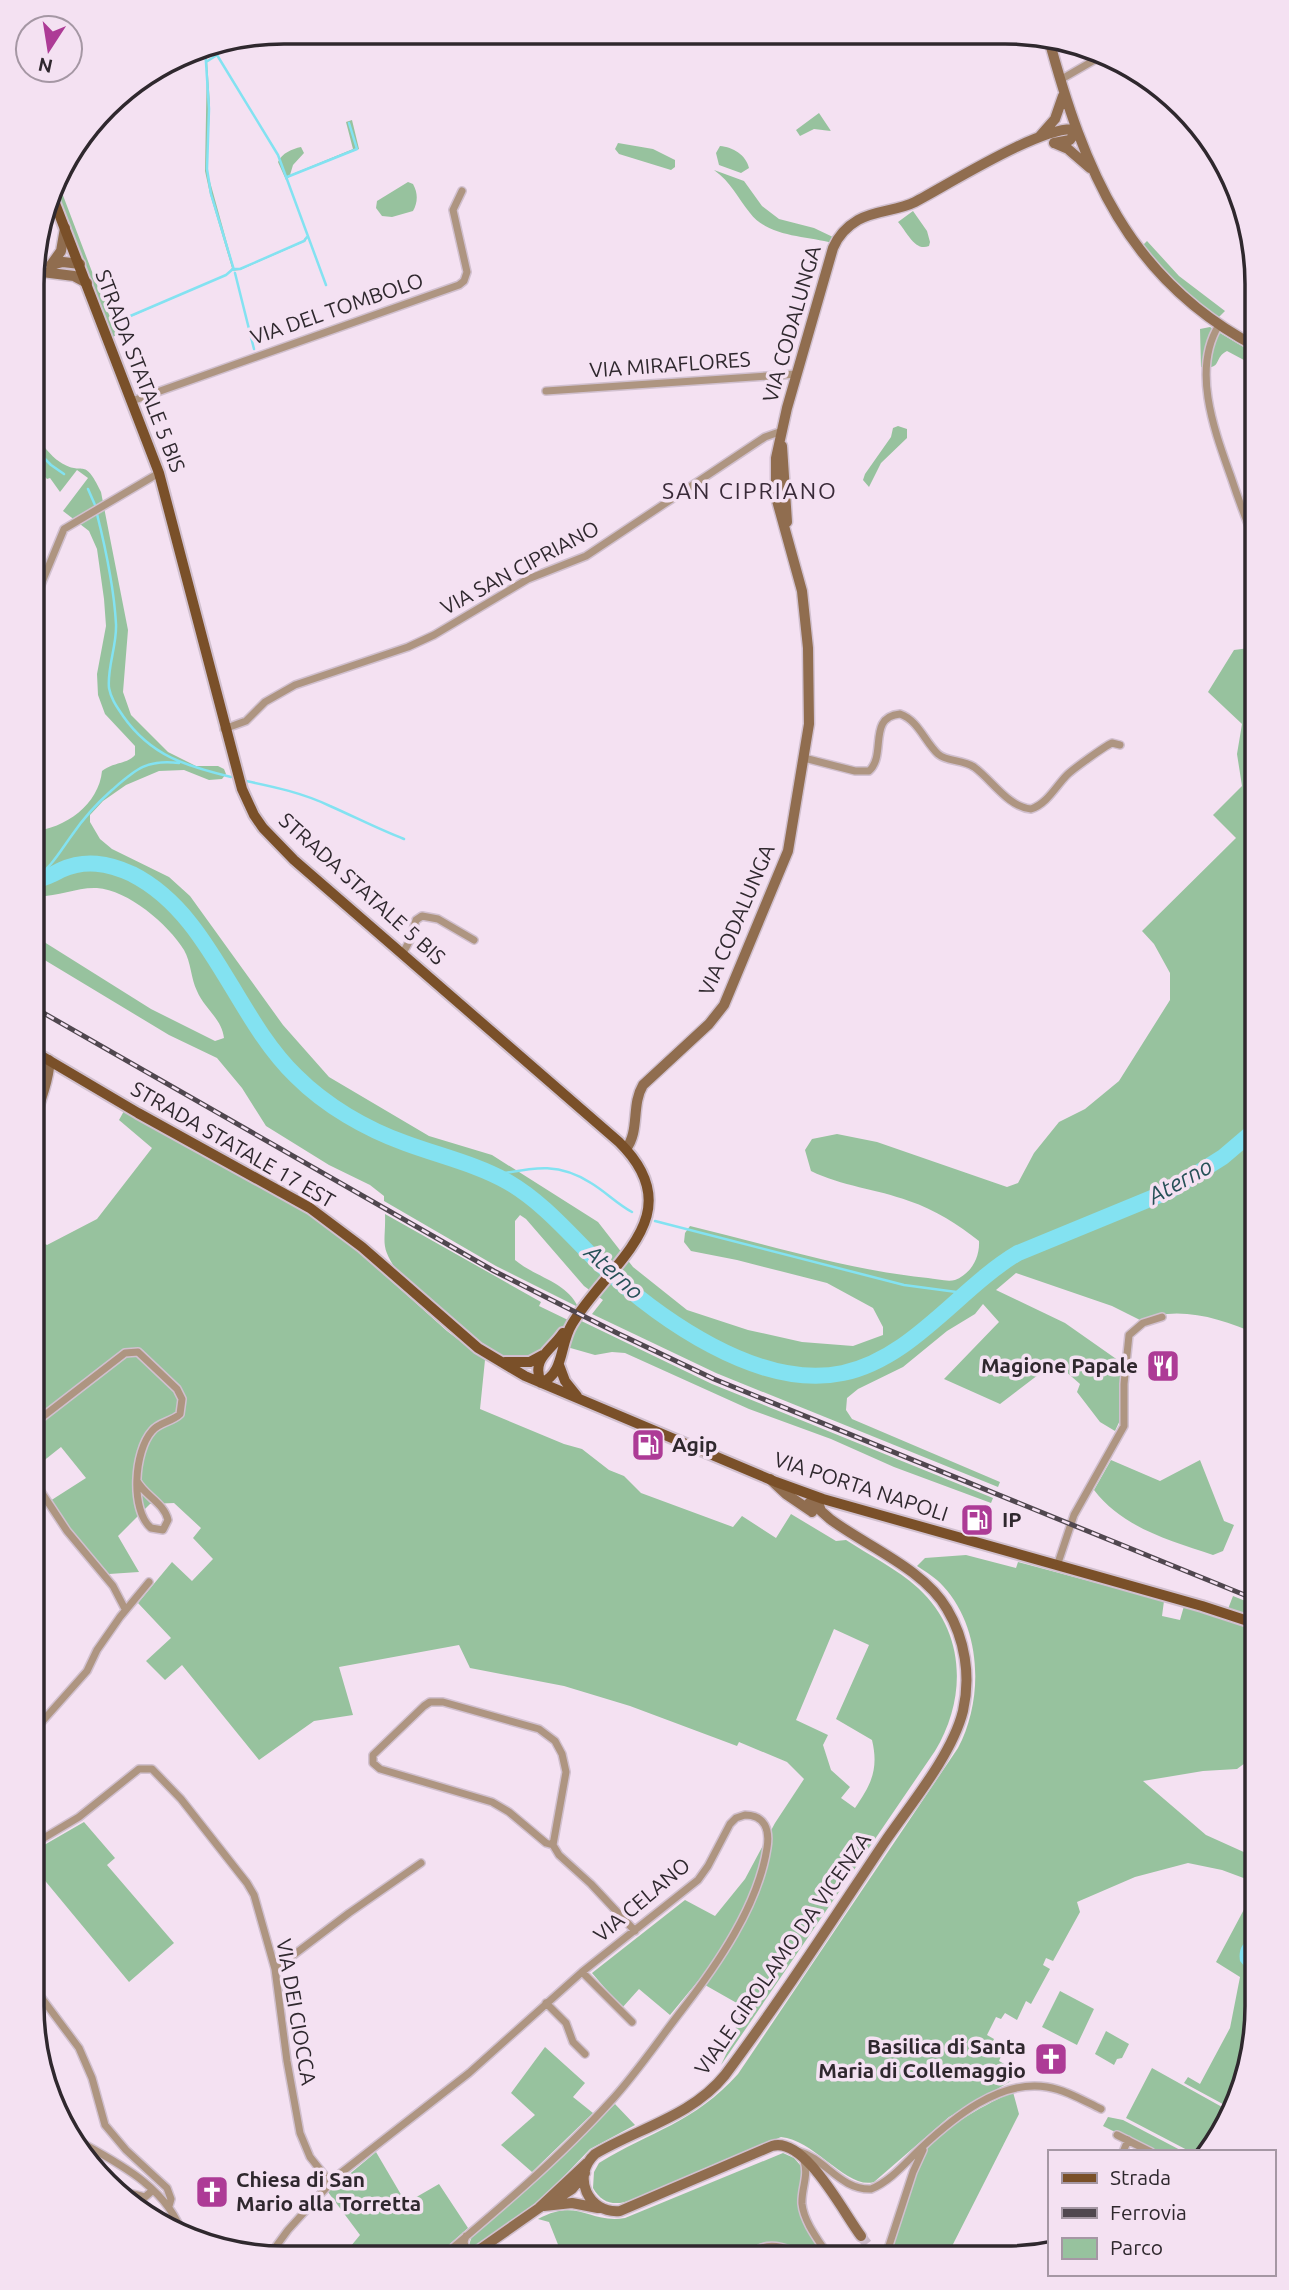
<svg xmlns="http://www.w3.org/2000/svg" width="1289" height="2290" viewBox="0 0 1289 2290" font-family="Ubuntu,sans-serif">
  <style>
    .green { fill: #97c29e; fill-rule: evenodd }
    .water { fill: #83e2f1 }
    .lines { fill: none; stroke-linecap: round; stroke-linejoin: round }
    .stream { stroke: #83e2f1; stroke-width: 2.5 }
    .river { stroke: #83e2f1; stroke-width: 16 }
    .secondary-tunnel { stroke: #cdbccb; stroke-width: 10; stroke-dasharray: 10 5; stroke-linecap: butt }
    .street-casing { stroke: #d1c0cf; stroke-width: 10 }
    .secondary-casing { stroke: #d1c0cf; stroke-width: 13 }
    .primary-casing { stroke: #d1c0cf; stroke-width: 14 }
    .street { stroke: #ae9581; stroke-width: 7 }
    .secondary { stroke: #906d4f; stroke-width: 10 }
    .primary { stroke: #7a5029; stroke-width: 10 }
    .rail-casing { stroke: #50474f; stroke-width: 5 }
    .rail { stroke: #f4e1f2; stroke-width: 2.5; stroke-dasharray: 8; stroke-linecap: butt }
    .labels { text-anchor: middle; stroke-width: 7; stroke-linejoin: round; paint-order: stroke }
    .street-label { font-size: 21px; fill: #2f282e; stroke: #f4e1f2 }
    .poi-label { font-size: 21px; font-weight: bold; fill: #2f282e; stroke: #f4e1f2; text-anchor: start }
    .neighbourhood-label { font-size: 23px; letter-spacing: 2px; fill: #392a38; stroke: #f4e1f2 }
    .water-label { font-size: 23px; font-style: italic; fill: #255057; stroke: #f4e1f2 }
    .rim { fill: none; stroke: #2f282e; stroke-width: 3.5 }
  </style>
  <rect width="100%" height="100%" fill="#f4e1f2"/>
  <path class="green" d="M207 60 210 105 207 171 234 268 240 269 303 241 305 238 306 241 240 270 231 271 227 275 114 324 118 334 113 337 54 185 56 177 102 298 110 300V304L106 308 113 323 226 275 232 268 210 194 205 171Z
    M819 113 831 131 814 129 800 136 796 130Z
    M352 120 359 149 290 176 286 180 278 162C282 153 292 149 301 147L304 153 293 165 290 175 353 149 346 122Z
    M618 143 653 149 675 160V167L671 170 619 154 615 149Z
    M720 146C733 147 746 155 749 168L741 173 719 165 716 153Z
    M714 170 744 181 762 206 779 219 814 228 835 238 833 243C805 236 768 237 750 213 737 197 731 182 714 170Z
    M408 182 413 184C418 193 418 202 413 211L392 217 382 216 376 208 377 201Z
    M913 211 927 231 930 242 929 246C915 252 907 232 898 222Z
    M1147 241 1179 276 1225 311 1217 319C1190 297 1162 275 1143 245Z
    M1210 327 1257 355V367L1227 351C1213 358 1223 370 1201 367L1200 329Z
    M898 426 907 429V438L881 463 869 487 863 480 865 474 891 437 893 428Z
    M33 433C41 442 50 456 60 462 84 478 83 454 101 492L128 630 123 692 131 715 168 752 196 766H218L224 769 226 774 222 779 209 780 184 770 159 771 126 785 103 801 90 815V822L100 839 112 849 169 877 190 896 283 1025 329 1077 429 1136 492 1155 598 1222 633 1267 687 1310 748 1330 802 1342 853 1346 883 1335V1327L873 1308 827 1283 737 1260 691 1251 684 1242 685 1233 690 1226C769 1245 848 1270 928 1278 936 1279 948 1282 955 1280 971 1274 980 1257 979 1241 957 1224 936 1210 909 1201 877 1189 841 1186 811 1171L805 1150 812 1139 837 1134 877 1142 1007 1187 1018 1183 1034 1153 1059 1122 1085 1109 1119 1081 1170 1000V973L1154 944 1142 931 1236 838 1213 815 1242 786 1237 754 1242 724 1208 692 1234 650 1257 647V1334C1220 1318 1179 1305 1140 1320L1112 1306 1016 1273 996 1290 1065 1323 1122 1363 1121 1418 1115 1431 1100 1422 1077 1392 1080 1384 1055 1362 1000 1404 944 1379 999 1322 983 1304 975 1314 947 1331 903 1367 858 1389 847 1398 846 1410 852 1419 1000 1482 998 1487 716 1373 592 1314 603 1300 584 1286 526 1219 520 1215 515 1221V1260C535 1277 567 1282 578 1307L496 1266 384 1201V1196L370 1185 329 1165 266 1126 242 1088 217 1058 169 1035 33 953V935L151 1009 215 1041 224 1038C222 1019 204 1008 197 991 191 979 191 962 184 950 168 924 128 890 97 888 76 887 55 898 33 896V831C65 829 99 804 102 771 113 762 128 764 135 755V746L105 714 98 695 97 674 106 626 104 599 97 549 89 531 63 511 88 478 77 470 60 492 50 478 47 479 33 464Z
    M124 1111 319 1220 351 1245 447 1331 485 1360 480 1409 564 1444 582 1449 609 1470 624 1476 641 1493 733 1527 742 1516 776 1538 791 1514 836 1541 846 1540C869 1555 897 1569 918 1588 966 1632 967 1698 935 1751L721 2065 731 2044 742 2006 698 1981 670 2015 639 1989 622 2008 592 1973 685 1900 715 1916 745 1879 775 1823 804 1779 787 1762 739 1742 737 1746 630 1706 564 1686 470 1668 459 1645 339 1667 353 1715 314 1721 259 1760 182 1665 165 1680 146 1661 171 1638 138 1603 172 1562 192 1581 213 1559 193 1538 201 1528 174 1503 150 1504 118 1536 139 1572 109 1574 66 1525 50 1501 86 1478 61 1447 32 1470V1237L47 1245 97 1219 152 1148 119 1120ZM834 1629 869 1645 836 1719 872 1740C879 1769 871 1785 855 1808L841 1798 850 1787 831 1770 823 1745 828 1735 796 1720Z
    M385 1214 541 1302 539 1306 568 1320 571 1316 712 1384 993 1498 991 1503 894 1467 831 1439 749 1409 625 1353 612 1352 595 1355 567 1347 545 1348 531 1357H505L479 1341 397 1271C379 1245 386 1243 385 1214Z
    M1111 1460 1160 1481 1200 1460 1224 1521 1234 1525 1223 1551 1213 1555C1169 1540 1123 1528 1094 1490Z
    M966 1555 1016 1568 1018 1562 1164 1601 1162 1616 1180 1620 1184 1606 1220 1616 1228 1609 1233 1596 1248 1602 1257 1582V1754L1237 1769 1203 1771 1143 1781 1206 1835 1257 1858V1883L1222 1870 1188 1863 1135 1877 1077 1902 1080 1912 1053 1961 1046 1958 1043 1965 1050 1969 1031 2004 1026 2001 1017 2020 1005 2013 1001 2019 996 2017 987 2035 994 2039 990 2048 1002 2054 999 2061 1017 2071 1011 2081 949 2117 874 2182C847 2190 815 2140 781 2137L632 2200C615 2206 602 2204 593 2188L594 2172 599 2163C651 2131 694 2123 738 2074L958 1748C984 1699 982 1628 943 1586 936 1578 926 1572 917 1566L925 1558Z
    M84 1822 115 1858 107 1865 174 1943 129 1982 32 1865V1852Z
    M1257 1885C1257 1958 1268 2043 1232 2109L1184 2083 1188 2077 1200 2084 1230 2028 1240 1977 1216 1962Z
    M1060 1991 1094 2009 1077 2045 1042 2027Z
    M1106 2031 1129 2044 1122 2058 1117 2059 1114 2065 1095 2054Z
    M545 2047 585 2083 573 2097 593 2113 532 2172 501 2145 535 2115 511 2093Z
    M1152 2068 1231 2112 1210 2152H1191L1126 2118Z
    M1013 2092 1019 2114 946 2258H889C897 2232 914 2164 930 2145 947 2125 988 2103 1013 2092Z
    M615 2104 635 2125 590 2149 544 2197 474 2247 469 2245 472 2236 530 2187Z
    M1108 2117 1123 2120 1184 2152H1158L1118 2132 1117 2133 1103 2126Z
    M376 2152 406 2203 439 2184 468 2228 435 2257H342L360 2235 328 2192Z
    M783 2153 794 2158 801 2166 803 2172 799 2202 826 2258C801 2258 761 2224 745 2258L563 2257 549 2222 538 2219C578 2197 589 2224 625 2218Z"/>
  <path class="water" d="M1257 1938V1967L1246 1968 1240 1961C1238 1949 1243 1939 1257 1938Z"/>
  <g class="lines">
    <path class="stream" d="M205 47 209 109 207 169 211 194 234 270
      M206 62 217 55 278 155 326 285
      M287 177 357 149 349 123
      M235 273 254 349
      M114 323 226 275 233 269H240L304 241 307 237
      M33 447 51 465 64 474
      M88 489 95 505
      M97 514C106 550 114 588 116 624 117 646 107 667 109 688 111 699 117 707 123 716 151 756 186 766 231 777
      M246 781C275 787 303 793 330 806 355 817 378 829 404 839
      M33 879C50 870 61 850 72 835 85 816 95 805 112 790 135 770 146 759 179 763
      M494 1175C532 1168 557 1161 591 1183 606 1192 617 1204 632 1212
      M655 1221 904 1285 964 1293"/>
    <path class="river" d="M33 881C43 879 52 875 61 870 85 859 108 863 132 874 211 914 234 1016 296 1076 326 1106 366 1129 405 1143 440 1156 476 1164 508 1182 544 1203 570 1235 600 1264 658 1318 759 1391 843 1373 913 1358 959 1288 1018 1253L1169 1191 1223 1157 1257 1128"/>
    <path class="secondary-tunnel" d="M861 2236 878 2258"/>
    <defs>
      <path id="street" d="M1060 80 1098 58
        M1219 325C1191 370 1215 432 1231 477 1238 498 1245 518 1254 538L1257 536
        M546 391 797 374
        M132 401 459 285 464 281 467 272 453 210 462 191
        M33 604 64 529 159 473
        M224 729 246 721 265 702 295 685 408 647 434 635 528 579 586 556 765 437 782 431
        M804 758 855 771H869C887 755 867 717 900 714 918 720 925 742 938 754 947 762 962 759 974 767 992 780 1008 807 1031 809 1047 804 1056 786 1067 775 1073 769 1105 746 1112 743L1120 745
        M403 953 410 940 416 920 422 916 438 919 474 940
        M32 1425 125 1353 138 1352 177 1389 182 1399 180 1414C172 1422 159 1422 152 1431 134 1451 130 1510 151 1528L163 1530 168 1520C164 1503 145 1496 137 1481
        M32 1478 67 1531 113 1586 125 1609
        M1057 1566 1074 1515 1124 1426V1384L1129 1335 1143 1323 1162 1317
        M32 1733 87 1671 97 1650 120 1617 149 1582
        M32 1845 79 1817 139 1769H152L181 1799 247 1883 254 1895 275 1969 287 2061 300 2133 310 2157 330 2182
        M553 1845 566 1772 562 1754 555 1741 539 1729 443 1702H430L424 1706 373 1755V1763L380 1769 492 1802 509 1812 546 1843 553 1845 559 1855 591 1884 635 1931
        M275 1969 349 1913 421 1863
        M582 1972 632 2022
        M32 1985 79 2048 92 2078 105 2125 126 2150 167 2188 171 2199 169 2206
        M546 2003 566 2023 573 2042 585 2054
        M1117 2135 1151 2152
        M82 2143C122 2165 169 2190 183 2236
        M798 2151C826 2159 840 2190 871 2189 891 2181 906 2162 921 2148 953 2118 1000 2079 1047 2087 1066 2090 1084 2101 1101 2109
        M1123 2152 1128 2140
        M804 2161C809 2176 801 2189 802 2204 804 2223 820 2242 830 2258
        M113 2189 145 2197 153 2190
        M466 2236 464 2242 466 2249 477 2252
        M269 2256 288 2230 337 2176 469 2073 582 1972 698 1880 708 1866 730 1824 736 1818 745 1815C765 1815 770 1830 767 1848 758 1906 717 1965 682 2010 658 2041 636 2074 610 2102 559 2158 500 2208 442 2257
        M751 2258C764 2236 791 2250 809 2258
        M885 2258 913 2172 923 2150"/>
      <path id="secondary" d="M1048 36C1084 170 1128 280 1257 347
        M1040 136 1055 119 1063 96
        M1054 143 1068 149 1090 168
        M51 265 61 251 65 228
        M51 265 63 262 80 264
        M34 271 74 276 87 283
        M782 446 787 522
        M33 1119C39 1108 51 1072 49 1060L38 1065 35 1075
        M626 1149C640 1131 631 1105 643 1085L709 1024 724 1005 788 851 809 724 808 648 802 591 776 497V458L787 408 833 248C838 236 846 227 858 220 875 210 897 211 915 202 946 186 1047 122 1077 130L1070 140 1054 143
        M770 1479 786 1494 811 1511
        M812 1512 809 1503 816 1497 821 1511 830 1519C866 1546 924 1569 947 1609 965 1639 971 1676 963 1711 952 1755 910 1805 884 1843 832 1921 781 2000 725 2075 692 2116 639 2128 595 2154 571 2176 588 2214 620 2211L772 2146C805 2136 844 2214 861 2236
        M552 2202 572 2189 585 2173
        M544 2206 572 2203 598 2208
        M469 2257 539 2208 587 2163"/>
      <path id="primary" d="M51 193 159 473 242 789 254 815 263 828 294 860 619 1142C694 1216 608 1263 572 1324 559 1345 565 1373 541 1383
        M33 1051 138 1113 310 1208 362 1247 478 1348 525 1376 776 1482 823 1499 1202 1606 1257 1624
        M505 1362H530L543 1355
        M559 1365 565 1381 577 1396
        M541 1383C531 1358 550 1352 563 1333"/>
    </defs>
    <use href="#street" class="street-casing"/>
    <use href="#secondary" class="secondary-casing"/>
    <use href="#primary" class="primary-casing"/>
    <use href="#street" class="street"/>
    <use href="#secondary" class="secondary"/>
    <use href="#primary" class="primary"/>
    <defs>
      <path id="rail" d="M33 1007 494 1271 617 1333 714 1379 1257 1600"/>
    </defs>
    <use href="#rail" class="rail-casing"/>
    <use href="#rail" class="rail"/>
  </g>
  <defs>
    <symbol id="restaurant-square" viewBox="-11 -11 22 22"><rect x="-9" y="-9" width="18" height="18" rx="4" fill="#ad3b96" stroke="#f4e1f2"/><path d="M-5-6h1v4h1v-4h1v4h1v-4h1v5L-1.5 .5V6h-2V.5L-5-1ZM5-6V6H3V1.5H1.5Q1.5-4 5-6Z" fill="#fff"/></symbol>
    <symbol id="fuel-square" viewBox="-11 -11 22 22"><rect x="-9" y="-9" width="18" height="18" rx="4" fill="#ad3b96" stroke="#f4e1f2"/><path d="M-5.5-6h7V0h2V4h1.3V-2.5L3-4.5l.8-.8L6-3V5H2.5V1h-1V6h-7ZM-4.2-4.7v3.2H.2V-4.7Z" fill="#fff"/></symbol>
    <symbol id="church-square" viewBox="-11 -11 22 22"><rect x="-9" y="-9" width="18" height="18" rx="4" fill="#ad3b96" stroke="#f4e1f2"/><path d="M-1.2-6h2.4v3.5h3.3v2.4h-3.3V6h-2.4V-.1h-3.3v-2.4h3.3Z" fill="#fff"/></symbol>
  </defs>
  <g fill-rule="evenodd">
    <use href="#restaurant-square" x="1144" y="1347" width="38" height="38"/>
    <use href="#fuel-square" x="629" y="1426" width="38" height="38"/>
    <use href="#fuel-square" x="958" y="1501" width="38" height="38"/>
    <use href="#church-square" x="1032" y="2040" width="38" height="38"/>
    <use href="#church-square" x="193" y="2173" width="38" height="38"/>
  </g>
  <g class="labels">
    <g class="street-label">
      <text transform="translate(337 309) rotate(-19)" y="7">VIA DEL TOMBOLO</text>
      <text transform="translate(792 324) rotate(-74)" y="7">VIA CODALUNGA</text>
      <text transform="translate(670 365) rotate(-4)" y="7">VIA MIRAFLORES</text>
      <text transform="translate(140 371) rotate(69)" y="7">STRADA STATALE 5 BIS</text>
      <text transform="translate(520 568) rotate(-28)" y="7">VIA SAN CIPRIANO</text>
      <text transform="translate(362 889) rotate(42)" y="7">STRADA STATALE 5 BIS</text>
      <text transform="translate(737 920) rotate(-67)" y="7">VIA CODALUNGA</text>
      <text transform="translate(233 1145) rotate(30)" y="7">STRADA STATALE 17 EST</text>
      <text transform="translate(861 1487) rotate(18)" y="7">VIA PORTA NAPOLI</text>
      <text transform="translate(642 1900) rotate(-40)" y="7">VIA CELANO</text>
      <text transform="translate(783 1954) rotate(-55)" y="7">VIALE GIROLAMO DA VICENZA</text>
      <text transform="translate(296 2012) rotate(80)" y="7">VIA DEI CIOCCA</text>
    </g>
    <g class="poi-label">
      <text x="1138" y="1373" text-anchor="end">Magione Papale</text>
      <text x="672" y="1452">Agip</text>
      <text x="1002" y="1527">IP</text>
      <text x="1026" y="2054" text-anchor="end">Basilica di Santa<tspan x="1026" dy="24">Maria di Collemaggio</tspan></text>
      <text x="236" y="2187">Chiesa di San<tspan x="236" dy="24">Mario alla Torretta</tspan></text>
    </g>
    <g class="neighbourhood-label">
      <text x="750" y="499">SAN CIPRIANO</text>
    </g>
    <g class="water-label">
      <text transform="translate(1180 1181) rotate(-29)" y="8">Aterno</text>
      <text transform="translate(614 1272) rotate(42)" y="8">Aterno</text>
    </g>
  </g>
  <path d="M0 0H1289V2290H0ZM284 44H1005A240 240 0 0 1 1245 284V2006A240 240 0 0 1 1005 2246H284A240 240 0 0 1 44 2006V284A240 240 0 0 1 284 44Z" fill="#f4e1f2" fill-rule="evenodd"/>
  <path class="rim" d="M284 44H1005A240 240 0 0 1 1245 284V2006A240 240 0 0 1 1005 2246H284A240 240 0 0 1 44 2006V284A240 240 0 0 1 284 44Z"/>
  <rect x="1048" y="2150" width="228" height="126" fill="#f4e1f2" stroke="#a597a4" stroke-width="2"/>
  <rect x="1062" y="2173" width="35" height="10" fill="#7a5029" stroke="#a597a4" stroke-width="2"/>
  <text x="1110" y="2185" font-size="21" fill="#2f282e">Strada</text>
  <rect x="1062" y="2208" width="35" height="10" fill="#50474f" stroke="#a597a4" stroke-width="2"/>
  <text x="1110" y="2220" font-size="21" fill="#2f282e">Ferrovia</text>
  <rect x="1062" y="2238" width="35" height="21" fill="#97c29e" stroke="#a597a4" stroke-width="2"/>
  <text x="1110" y="2255" font-size="21" fill="#2f282e">Parco</text>
  <g transform="translate(49 49) rotate(192)"><circle r="33" fill="#f4e1f2" stroke="#a597a4" stroke-width="2"/>
  <path d="M0-5L12 26L0 18L-12 26Z" fill="#ad3b96"/>
  <text y="-10" font-size="19" font-weight="bold" text-anchor="middle" fill="#2f282e">N</text>
  </g>
</svg>
